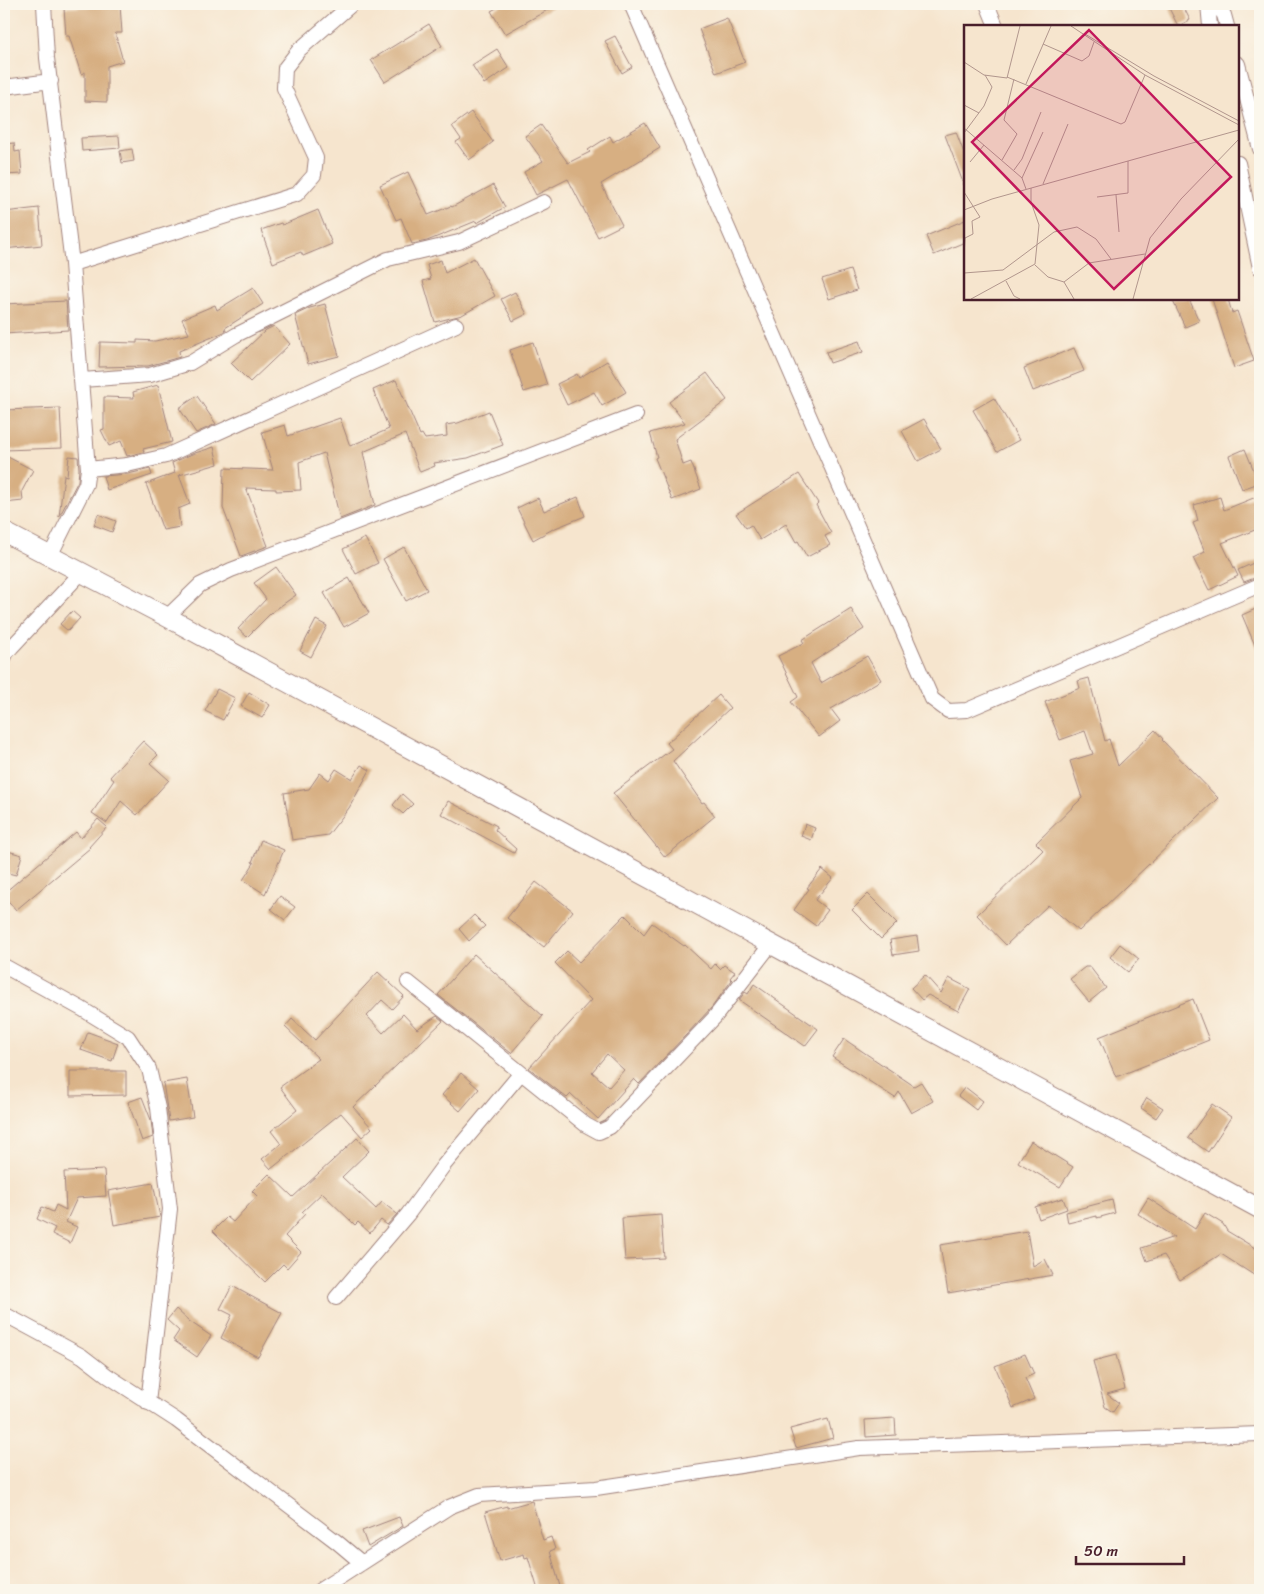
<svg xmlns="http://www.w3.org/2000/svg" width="1264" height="1594" viewBox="0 0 1264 1594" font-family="Sriracha,sans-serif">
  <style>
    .building { fill: #d7af82; fill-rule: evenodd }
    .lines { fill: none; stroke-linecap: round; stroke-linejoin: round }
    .street-casing { stroke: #a0827c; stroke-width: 16 }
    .secondary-casing { stroke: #a0827c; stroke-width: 21 }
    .street { stroke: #fff; stroke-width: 14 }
    .secondary { stroke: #fff; stroke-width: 19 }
    .inset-road { fill: none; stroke: #b1968d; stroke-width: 1 }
    .view { fill: #c2185b; fill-opacity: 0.15; stroke: #c2185b; stroke-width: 2.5 }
    .inset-edge { fill: none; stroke: #4a1f2b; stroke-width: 2.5 }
  </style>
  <rect width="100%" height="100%" fill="#fbf7ec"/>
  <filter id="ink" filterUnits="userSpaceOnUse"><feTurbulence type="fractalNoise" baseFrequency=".02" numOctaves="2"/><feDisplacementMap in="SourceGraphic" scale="10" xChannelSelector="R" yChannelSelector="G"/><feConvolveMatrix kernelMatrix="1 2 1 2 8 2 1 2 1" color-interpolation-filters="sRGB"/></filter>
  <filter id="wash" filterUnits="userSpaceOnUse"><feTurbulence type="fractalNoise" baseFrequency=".0096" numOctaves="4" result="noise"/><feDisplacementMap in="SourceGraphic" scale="20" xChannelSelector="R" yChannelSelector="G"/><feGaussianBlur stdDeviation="1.12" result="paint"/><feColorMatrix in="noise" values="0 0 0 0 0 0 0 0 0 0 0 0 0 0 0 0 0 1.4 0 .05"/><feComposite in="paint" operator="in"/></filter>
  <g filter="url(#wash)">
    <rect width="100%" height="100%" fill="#f6e5ce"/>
    <g id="blocks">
      <path class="building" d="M504 4H558L505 34 491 11Z
        M1167 4H1182L1190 20 1178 26Z
        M120 5 122 33H115L123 61 107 66V102L85 101V72L81 74 69 36H66L64 8Z
        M727 18 745 62 716 73 699 29Z
        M429 24 442 46 385 82 371 60Z
        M615 36 632 67 622 73 605 41Z
        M497 49 509 68 484 84 472 65Z
        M471 112 493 142 469 160 456 142 461 139 452 126Z
        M645 123 660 148 601 184 622 225 598 237 568 179 536 195 524 172 543 161 525 136 541 125 568 163 590 152 588 150 610 136 613 142Z
        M956 132 965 156 964 185 945 135Z
        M119 136 120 148 82 151 81 138Z
        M14 143 15 152 20 151 22 174 4 175V144Z
        M132 149 134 161 122 163 120 151Z
        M408 172 428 215 451 206 452 207 493 185 505 207 477 223 476 221 427 241 412 244 401 218 396 220 380 185Z
        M39 208 42 245 4 249V212Z
        M318 210 332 244 303 256 301 252 273 263 261 230 281 223 282 225Z
        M965 220V242L934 255 926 236Z
        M474 258 495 296 462 315 435 322 423 281 431 279 427 265 441 260 445 273Z
        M850 270 857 290 829 299 822 279Z
        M253 288 263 304 225 328 226 331 222 333 179 351 180 357 148 366 99 367 100 342 137 343V340L155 341 189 334 182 319 215 305 217 310Z
        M515 292 527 314 513 321 501 299Z
        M1172 299H1189L1199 321 1185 327Z
        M1212 299H1228L1232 313 1237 311 1254 361 1234 368Z
        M66 301 68 330 4 334V304Z
        M325 304 339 356 308 364 295 315 310 308Z
        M274 326 290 344 250 382 231 363 266 330Z
        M859 341 863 352 830 363 826 352Z
        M533 342 547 385 524 392 510 350Z
        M1074 348 1084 371 1033 391 1024 368Z
        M607 361 626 392 602 406 594 392 567 405 557 384 577 374 579 378Z
        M707 373 727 400 675 439 683 465 691 462 701 489 672 500 655 458 657 457 650 433 685 423 669 402Z
        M396 380 420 435 422 434 425 439 447 436 446 425 458 423 489 411 503 445 468 458 434 463 435 466 420 472 405 434 363 452 375 505 340 519 324 453 299 462 301 490 276 491V489L246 488 268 546 241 556 223 508 224 468 273 470 262 432 285 425 288 436 340 418 350 446 389 429 373 390Z
        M158 385 172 442 143 449 144 452 127 456 121 441 109 446 101 430 104 429V397L134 398 133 392Z
        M197 396 216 424 196 433 179 408Z
        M994 398 1019 440 997 452 973 410Z
        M60 408 62 448 4 450V410Z
        M924 419 941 449 918 461 902 431Z
        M214 447 218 464 179 475 190 504 178 509 180 527 163 530 146 484 175 473 172 463 192 454Z
        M1245 449 1259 483 1242 489 1229 456Z
        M4 455 33 470 22 491 23 501 4 503Z
        M69 456 78 457 79 469 78 481 59 517 64 475 67 476Z
        M150 469 152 475 107 490 103 476 128 474Z
        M799 474 818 503 816 505 831 533 825 536 830 545 807 557 798 541 796 542 786 524 760 540 751 525 746 528 736 514Z
        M578 497 585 516 553 529 533 540 517 508 538 498 544 511Z
        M1220 497 1224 510 1256 497 1260 506V528L1222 543 1238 576 1209 590 1193 558 1205 552 1193 523 1198 521 1194 505Z
        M98 514 116 521 112 532 94 525Z
        M365 538 378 563 356 574 343 549Z
        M404 547 427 590 406 601 383 559Z
        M1260 560V576L1244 582 1238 570Z
        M276 567 296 595 272 612 247 637 238 629 266 599 254 583Z
        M349 578 369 613 344 627 324 593Z
        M1260 607V657L1242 615Z
        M851 609 864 629 811 663 821 683 867 656 881 680 831 709 840 721 819 737 791 702 798 697 778 656 804 643 802 640Z
        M72 611 80 618 68 631 60 624Z
        M316 620 327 626 311 657 300 651Z
        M1089 678 1105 741 1109 739 1118 766 1155 730 1163 739 1162 740 1218 798 1079 931 1048 905 1006 945 977 915 1043 850 1036 843 1082 798 1070 761 1093 754 1085 731 1060 740 1045 702 1080 688 1078 681Z
        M217 689 235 698 223 720 205 711Z
        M249 692 270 705 262 718 241 706Z
        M719 695 730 708 673 761 702 803 704 802 715 816 665 857 613 793 672 749 667 743Z
        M143 741 158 755 150 763 169 780 137 815 121 801 107 823 92 813 114 780 110 777Z
        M361 765 370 770 349 808 328 835 292 840 284 793 309 789 320 773 329 780 336 769 352 779Z
        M402 794 413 804 403 814 393 805Z
        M448 801 497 826 495 830 516 849 514 853 441 814Z
        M98 819 107 827 89 847 90 848 16 910 4 896V893L76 832 81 838Z
        M805 824 815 828 811 840 801 836Z
        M261 840 284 850 265 894 243 880 254 863 252 862Z
        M4 850 22 855 16 875 4 872Z
        M822 869 833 878 815 900 828 910 816 926 794 910 809 889 807 888Z
        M536 882 573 911 544 947 507 918Z
        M868 894 897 923 881 939 852 910Z
        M280 896 295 907 285 920 271 909Z
        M474 915 485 926 469 941 459 929Z
        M625 915 644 934 652 923 684 946 685 945 711 969 715 964 720 969 724 965 735 972 730 978 732 980 712 1007 687 1034 639 1084 634 1079 598 1119 571 1094 567 1098 529 1068 591 1000 555 963 567 951 579 962ZM607 1054 624 1070 609 1087 592 1072Z
        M917 936 919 951 893 955 890 940Z
        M1120 944 1139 959 1128 972 1110 957Z
        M474 954 543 1016 511 1053 438 995Z
        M1085 967H1090L1106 988 1089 1002 1070 979Z
        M378 972 404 996 392 1009 382 1000 367 1016 383 1033 403 1014 417 1029 437 1016 443 1021 353 1107 372 1128 362 1137 341 1113 271 1169 262 1159 281 1144 271 1131 297 1110 280 1087 319 1059 285 1027 292 1019 315 1040Z
        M925 975 941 993 949 978 970 989 958 1011 928 995 922 1000 911 988Z
        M754 984 818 1029 805 1046 739 1000 745 992 748 994Z
        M1193 999 1209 1040 1116 1077 1099 1037Z
        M88 1032 118 1043 112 1061 81 1050Z
        M844 1039 914 1086 921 1082 933 1101 911 1113 899 1092 895 1098 832 1057Z
        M70 1071H126V1095L70 1096Z
        M461 1073 479 1089 460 1111 442 1095Z
        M187 1079 193 1117 169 1121 163 1083Z
        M965 1087 983 1101 976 1110 958 1096Z
        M142 1097 151 1120 153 1137 142 1141 128 1102Z
        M1147 1098 1163 1108 1156 1118 1141 1108Z
        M1212 1104 1231 1117 1208 1152 1188 1138Z
        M357 1138 369 1151 342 1177 376 1209 382 1202 397 1214 387 1225 381 1220 370 1233 358 1222 355 1225 322 1193 302 1212 305 1214 285 1236 301 1252 287 1268 283 1264 265 1282 213 1231 227 1217 233 1222 257 1196 252 1191 269 1174 293 1197Z
        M1031 1141 1073 1167 1060 1187 1018 1162Z
        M104 1170 106 1196 77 1198 66 1222 77 1227 70 1243 52 1234 55 1228 37 1219 42 1207 53 1212 56 1205 66 1210 64 1172Z
        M153 1183 160 1217 114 1225 108 1191Z
        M1063 1198 1067 1209 1039 1219 1035 1207Z
        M1148 1198 1195 1229 1205 1213 1223 1224 1227 1231 1260 1251V1279L1221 1254 1180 1280 1164 1255 1147 1261 1142 1248 1174 1237 1138 1214Z
        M1112 1200 1115 1213 1097 1218V1216L1068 1223 1066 1212Z
        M661 1215 664 1258 625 1260 622 1218Z
        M1027 1231 1033 1266 1045 1259 1053 1275 948 1293 940 1245Z
        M232 1286 282 1313 258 1357 221 1338 232 1315 220 1309Z
        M176 1309 189 1321 211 1336 197 1357 173 1340 179 1331 167 1320Z
        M1025 1354 1034 1374 1025 1378 1034 1399 1013 1408 995 1366Z
        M1116 1355 1125 1389 1107 1394 1119 1403 1113 1412 1105 1407 1093 1361Z
        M895 1418 896 1435 866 1437 865 1420Z
        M828 1419 833 1438 796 1448 790 1429Z
        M532 1501 543 1540 551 1537 555 1549 550 1551 561 1590H538L528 1557 525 1558 524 1554 500 1561 485 1512 507 1506V1508Z
        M399 1517 403 1526 368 1547 362 1531Z"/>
    </g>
  </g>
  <g filter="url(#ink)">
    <use href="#blocks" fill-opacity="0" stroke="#a0827c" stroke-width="1"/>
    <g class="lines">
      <defs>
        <path id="street" d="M44 4 47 58 72 264 88 469 86 484 50 556
          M631 4 932 699 948 711 967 710 1260 585
          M987 4 996 26
          M1208 4 1210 26
          M1216 4 1224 15 1227 26
          M1238 64 1260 149
          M4 87 51 81
          M1238 163 1260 268
          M72 264 297 194 314 175 316 158 284 88 285 68 299 50 352 4
          M82 380 150 375 190 363 236 335 388 259 459 242 544 202
          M88 469 127 465 166 456 456 325
          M167 617 200 585 231 570 636 415
          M4 658 7 652 81 573
          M4 966 82 1009 128 1037 149 1069 158 1108 170 1209 148 1403
          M408 982 586 1125 599 1132 610 1127 714 1018 771 944
          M336 1298 408 1214 444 1165 521 1073
          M4 1314 82 1356 108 1376 176 1420 337 1542 362 1563
          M320 1590 449 1507 479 1495 596 1488 859 1448 1260 1434"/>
        <path id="secondary" d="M4 532 167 617 1260 1209"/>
      </defs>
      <use href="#street" class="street-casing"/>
      <use href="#secondary" class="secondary-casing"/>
      <use href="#street" class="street"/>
      <use href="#secondary" class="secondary"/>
    </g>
  </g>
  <g transform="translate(964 25)">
    <rect width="275" height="275" fill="#f6e5ce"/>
    <path class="inset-road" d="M107 1 181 50 275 100M121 9 190 51 275 96M79 19 118 36 125 31 130 17M0 37 20 50 43 53 56 1M43 52 157 99 161 97 181 50M62 59 87 1M0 80 15 88M0 103 58 153 62 164M0 108 20 81 28 62 21 50M38 135 53 109 40 95 50 54M6 137 20 120M50 145 58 134 77 87M58 153 79 107M79 159 104 99M0 167 16 192 8 196 9 209 1 213 0 232M152 170 155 207M133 172 164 168V136M0 185 28 174 275 105M71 240 84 252 100 257 125 238 181 229M0 248 39 245 90 207 113 202 132 214 147 234M42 256 50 271 56 274M100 257 110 274M7 274 71 239 75 200 67 177V163M169 274 186 213 217 174 275 114"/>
    <path class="view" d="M125 5 267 152 150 264 8 117Z"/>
    <rect width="275" height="275" class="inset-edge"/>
  </g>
  <rect width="1264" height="1594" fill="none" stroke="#fbf7ec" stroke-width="20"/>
  <path d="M1076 1556v8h108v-8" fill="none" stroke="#4a1f2b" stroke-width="2.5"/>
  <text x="1084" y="1556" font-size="15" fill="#4a1f2b" stroke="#fbf7ec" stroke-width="4" paint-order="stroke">50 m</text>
</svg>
